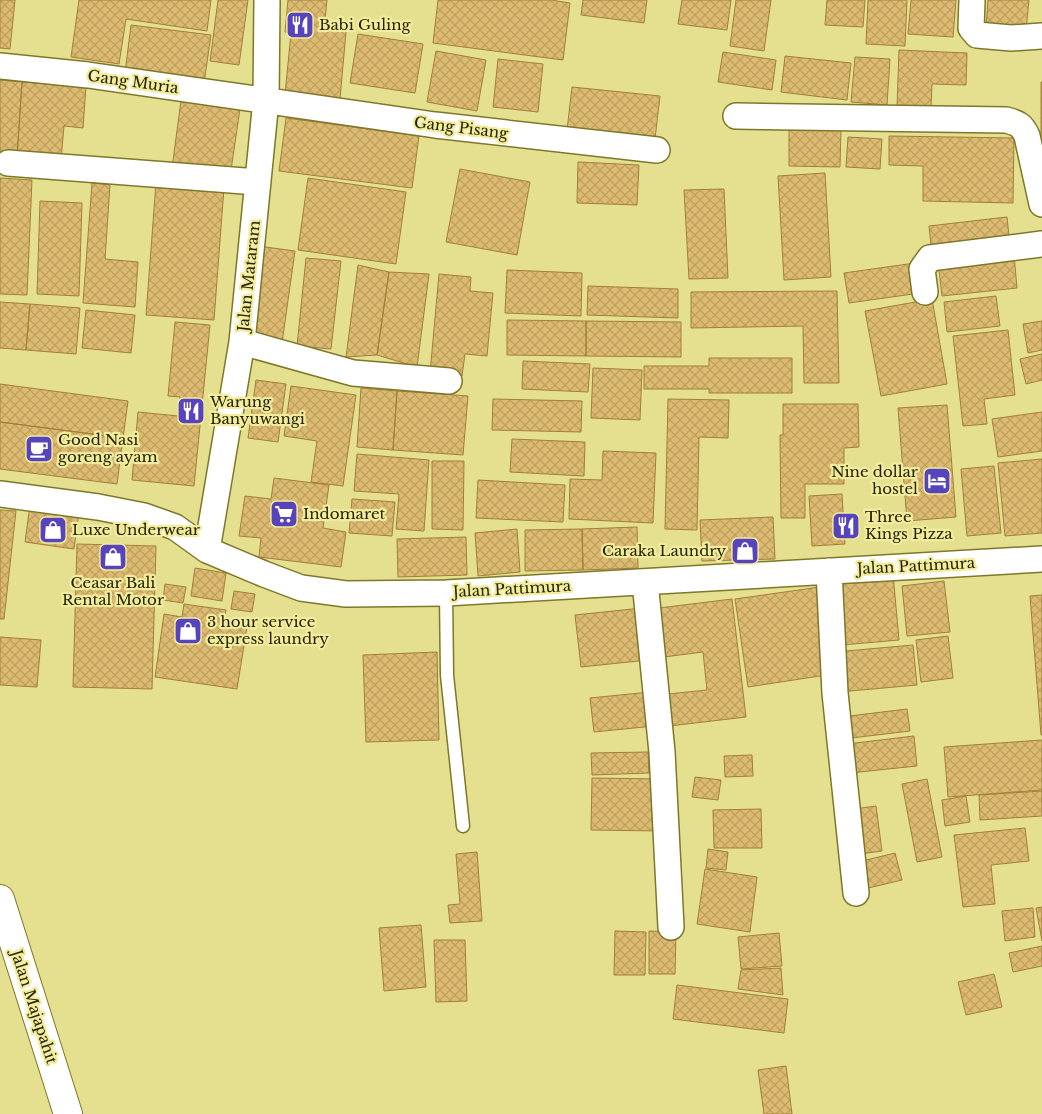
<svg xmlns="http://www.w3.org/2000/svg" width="1042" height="1114" viewBox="0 0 1042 1114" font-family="'Libre Baskerville',serif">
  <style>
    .building { fill: url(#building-cross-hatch); stroke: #a18037 }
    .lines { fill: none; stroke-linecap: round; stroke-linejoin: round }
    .lane-casing { stroke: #7e7829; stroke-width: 15 }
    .street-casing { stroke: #7e7829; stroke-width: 28 }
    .secondary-casing { stroke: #7e7829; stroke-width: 30 }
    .lane { stroke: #fff; stroke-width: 12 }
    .street { stroke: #fff; stroke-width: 25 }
    .secondary { stroke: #fff; stroke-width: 28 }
    .labels { text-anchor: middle; stroke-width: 4.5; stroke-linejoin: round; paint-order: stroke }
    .poi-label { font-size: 15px; fill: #242101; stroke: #f2ec9d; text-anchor: start }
    .street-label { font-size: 15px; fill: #242101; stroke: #f2ec9d }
  </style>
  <defs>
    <pattern id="building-cross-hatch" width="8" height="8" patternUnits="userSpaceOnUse" patternTransform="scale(1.25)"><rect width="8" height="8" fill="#ddba71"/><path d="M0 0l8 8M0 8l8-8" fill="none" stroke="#bea060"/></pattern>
  </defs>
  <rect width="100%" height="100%" fill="#e5df90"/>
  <path class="building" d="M0 0H15L10 49 0 48Z
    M79 0H211L207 31 126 19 119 64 71 57Z
    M218 0H248L239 65 210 61Z
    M288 0H327L324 29 346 32 340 99 285 94 291 33 285 32Z
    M438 0H551L570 3 563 60 433 43Z
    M583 0H647L644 23 581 15Z
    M682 0H731L727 30 678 24Z
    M736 0H771L764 51 730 46Z
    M827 0H865L863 27 825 25Z
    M868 0H907L905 46 866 44Z
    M911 0H956L953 37 908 34Z
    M988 0H1029L1026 31 986 28Z
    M131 25 211 35 204 83 125 73Z
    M358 34 423 44 415 93 350 83Z
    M899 50 967 53 966 85 932 84 931 108 897 107Z
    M436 51 486 60 477 111 427 102Z
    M723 52 776 60 772 90 718 82Z
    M785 56 851 63 847 100 781 92Z
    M855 57 890 59 887 105 851 102Z
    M498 59 543 64 538 112 493 107Z
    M0 80 22 82 17 157 0 156Z
    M22 82 86 86 83 128 64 126 61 160 17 157Z
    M1041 82H1042V137H1041Z
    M572 87 660 96 655 139 567 130Z
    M182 93 241 102 230 177 172 168Z
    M286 118 419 136 412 188 279 171Z
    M789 126 841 127 840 167 789 166Z
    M889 136 1014 138 1013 203 923 201V166L889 165Z
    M848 137 882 139 880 169 846 167Z
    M578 162 639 165 637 205 577 203Z
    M460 169 530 182 517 255 446 242Z
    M825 173 831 277 784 280 778 176Z
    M0 178 32 180 27 295 0 294Z
    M308 178 406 192 396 264 298 250Z
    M92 183 110 185 105 259 138 262 135 307 83 303Z
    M156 183 224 188 214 320 146 315Z
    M724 189 728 278 689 279 684 190Z
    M40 201 82 203 79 296 37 294Z
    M1007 217 1010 245 932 255 929 226Z
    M258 246 295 251 282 343 245 338Z
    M1014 255 1017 288 942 296 938 262Z
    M306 258 341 261 331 349 297 346Z
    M915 263 920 293 849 303 844 273Z
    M358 265 389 272 377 355 346 357Z
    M507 270 582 273 581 316 505 313Z
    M389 272 429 274 417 367 377 355Z
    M439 274 471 277 470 291 493 293 487 356 465 354 462 376 430 373Z
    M588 286 678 289V318L587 315Z
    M837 291 839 383H804L803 326 691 328V292Z
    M996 296 1000 326 947 332 944 302Z
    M932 299 947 384 881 396 865 311Z
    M0 302 30 304 26 350 0 348Z
    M30 304 80 308 76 354 26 350Z
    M86 310 135 315 131 353 82 348Z
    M507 320 586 321V356L507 355Z
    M586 321 681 322V357L586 356Z
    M1042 321V350L1028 353 1023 324Z
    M175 322 210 325 194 486 132 480 138 412 178 416 180 397 168 396Z
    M1008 330 1015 395 984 399 987 424 963 426 953 336Z
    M1042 354V380L1026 384 1020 359Z
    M709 358H792V393H709V389H644V366H709Z
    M523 361 590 364 588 392 522 389Z
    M593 368 642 370 640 420 591 418Z
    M256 380 286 384 278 442 248 438Z
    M0 384 128 401 123 438 0 422Z
    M291 386 356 395 343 486 311 482 317 441 284 436Z
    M361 388 397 391 393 450 357 447Z
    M397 391 468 396 463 455 393 450Z
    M493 399 582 401 581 432 492 430Z
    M668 399 729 400 728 438 699 437 697 530 665 529Z
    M783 404H858L859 447 844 448V484H805V518H781L780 435H783Z
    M947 405 956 517 907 521 898 408Z
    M1042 412V451L998 457 992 419Z
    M0 422 123 438 117 484 0 469Z
    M512 439 585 442 584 476 510 472Z
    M603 451 656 453 653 523 569 519 570 479 602 480Z
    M357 454 429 460 424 531 396 529 399 494 354 491Z
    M1042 459V533L1005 536 998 463Z
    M432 461H464L463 530 432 529Z
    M994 466 1001 533 967 536 961 469Z
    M274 478 329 485 323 528 346 532 341 567 259 557 261 538 239 536 245 496 271 499Z
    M478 480 565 485 563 522 476 518Z
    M842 494 845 544 812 546 809 496Z
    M352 499 395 502 392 536 349 533Z
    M30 505 79 512 74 549 25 542Z
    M0 510 16 511 4 619H0Z
    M773 517 775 559 702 561 700 520Z
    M637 527 638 568 583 570 582 529Z
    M517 529 520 572 478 576 475 533Z
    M582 529 583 570 525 571V530Z
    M466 537 467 575 398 577 397 539Z
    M77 544 156 546 152 689 73 687Z
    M195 568 226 573 222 601 191 596Z
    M893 574 899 640 842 645 836 579Z
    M944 581 950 632 907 636 902 586Z
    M165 584 186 587 183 603 163 600Z
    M820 587 833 674 748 687 735 599Z
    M234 591 255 594 252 612 231 609Z
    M1042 595V735H1041L1030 596Z
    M732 599 746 717 661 727 658 695 707 690 703 652 656 658 651 609Z
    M184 604 226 610 224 623 247 627 237 689 155 677 164 614 182 617Z
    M642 608 648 660 581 667 575 615Z
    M948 636 953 678 921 682 916 640Z
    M0 637 41 640 37 687 0 685Z
    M913 645 917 685 839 692 835 652Z
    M437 652 439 740 366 742 363 655Z
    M650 692 654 726 594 732 590 698Z
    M907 709 910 731 843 739 841 717Z
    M914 736 917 766 850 773 847 744Z
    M1042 740V790L948 797 944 747Z
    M648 752 649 773 592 775 591 753Z
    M752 755 753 776 725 777 724 756Z
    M695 777 721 780 718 800 692 797Z
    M592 778 661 779 660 831 591 830Z
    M927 779 942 857 917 862 902 784Z
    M1042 791V816L980 820 979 795Z
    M966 796 970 822 945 826 942 800Z
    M876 806 882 851 853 855 847 810Z
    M761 809 762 848H714L713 810Z
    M1025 828 1029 861 991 865 995 904 963 907 954 835Z
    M708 849 728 852 726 870 706 868Z
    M477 852 482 921 450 923 448 905 460 904 456 854Z
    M895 853 902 880 864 889 858 862Z
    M705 869 757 877 750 932 697 924Z
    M1042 907V941L1036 908Z
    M1033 908 1035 937 1005 941 1002 911Z
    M421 925 426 987 384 991 379 928Z
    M615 931 646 932 645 975H614Z
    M649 931 676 932 675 974H649Z
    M779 933 782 966 741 969 738 937Z
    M434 940H465L467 1001 436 1002Z
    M1042 946V966L1013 972 1009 953Z
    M781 968 783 995 738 989 741 970Z
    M994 974 1002 1007 966 1015 958 982Z
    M677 985 788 999 784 1033 673 1019Z
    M786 1066 792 1114H764L758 1070Z"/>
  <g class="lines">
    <defs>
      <path id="lane" d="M446 593 447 675 463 826"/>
      <path id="street" d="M972 0 971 28 977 35 1011 38 1042 36
        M0 66 88 75 435 125 657 150
        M736 116 1006 120C1018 123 1022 125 1027 136L1042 204
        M8 163 258 182
        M925 292 922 269 930 258 1042 244
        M242 342 353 373 449 381
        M0 494 98 507 144 516 175 527 207 550 264 574 301 588 346 594 446 593 1042 559
        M207 550 242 342 266 100 267 0
        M829 571 835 693 856 893
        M645 582 662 752 671 927"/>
      <path id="secondary" d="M0 899 68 1114"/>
    </defs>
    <use href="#lane" class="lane-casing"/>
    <use href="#street" class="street-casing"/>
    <use href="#secondary" class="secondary-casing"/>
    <use href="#lane" class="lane"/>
    <use href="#street" class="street"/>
    <use href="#secondary" class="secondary"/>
  </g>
  <defs>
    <symbol id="restaurant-square" viewBox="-11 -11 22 22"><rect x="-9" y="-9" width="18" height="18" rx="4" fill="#5743bb" stroke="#f2ec9d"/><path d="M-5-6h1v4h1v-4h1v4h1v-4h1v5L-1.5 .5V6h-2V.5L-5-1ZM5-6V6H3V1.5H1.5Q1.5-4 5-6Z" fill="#fff"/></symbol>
    <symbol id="cafe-square" viewBox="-11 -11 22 22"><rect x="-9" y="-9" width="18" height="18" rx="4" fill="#5743bb" stroke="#f2ec9d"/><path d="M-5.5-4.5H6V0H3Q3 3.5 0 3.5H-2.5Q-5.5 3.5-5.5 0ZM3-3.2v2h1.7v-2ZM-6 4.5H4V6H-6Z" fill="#fff"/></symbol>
    <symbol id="hotel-square" viewBox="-11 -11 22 22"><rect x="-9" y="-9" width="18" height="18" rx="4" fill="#5743bb" stroke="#f2ec9d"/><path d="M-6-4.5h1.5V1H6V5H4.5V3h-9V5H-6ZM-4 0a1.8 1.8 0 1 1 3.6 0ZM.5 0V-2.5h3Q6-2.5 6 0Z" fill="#fff"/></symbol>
    <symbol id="supermarket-square" viewBox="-11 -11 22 22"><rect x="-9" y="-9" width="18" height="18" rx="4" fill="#5743bb" stroke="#f2ec9d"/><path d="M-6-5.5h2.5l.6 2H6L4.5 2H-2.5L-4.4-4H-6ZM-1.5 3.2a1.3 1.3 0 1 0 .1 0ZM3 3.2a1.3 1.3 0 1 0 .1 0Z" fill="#fff"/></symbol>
    <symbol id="shop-square" viewBox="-11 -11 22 22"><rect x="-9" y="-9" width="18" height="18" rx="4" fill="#5743bb" stroke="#f2ec9d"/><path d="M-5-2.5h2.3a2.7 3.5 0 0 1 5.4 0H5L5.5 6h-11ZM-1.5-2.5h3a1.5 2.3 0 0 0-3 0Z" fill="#fff"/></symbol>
  </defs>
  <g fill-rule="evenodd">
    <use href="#restaurant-square" x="284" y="9" width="32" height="32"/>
    <use href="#restaurant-square" x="175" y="395" width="32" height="32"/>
    <use href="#cafe-square" x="23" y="433" width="32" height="32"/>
    <use href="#hotel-square" x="921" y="465" width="32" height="32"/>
    <use href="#supermarket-square" x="268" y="498" width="32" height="32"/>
    <use href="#restaurant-square" x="830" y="510" width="32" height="32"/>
    <use href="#shop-square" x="37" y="514" width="32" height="32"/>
    <use href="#shop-square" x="729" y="535" width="32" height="32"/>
    <use href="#shop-square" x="97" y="541" width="32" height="32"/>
    <use href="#shop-square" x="172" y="615" width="32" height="32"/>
  </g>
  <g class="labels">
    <g class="poi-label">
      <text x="319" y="30">Babi Guling</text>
      <text x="210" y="407">Warung<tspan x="210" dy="17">Banyuwangi</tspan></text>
      <text x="58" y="445">Good Nasi<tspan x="58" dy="17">goreng ayam</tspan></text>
      <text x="918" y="477" text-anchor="end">Nine dollar<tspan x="918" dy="17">hostel</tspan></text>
      <text x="303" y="519">Indomaret</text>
      <text x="865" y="522">Three<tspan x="865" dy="17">Kings Pizza</tspan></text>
      <text x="72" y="535">Luxe Underwear</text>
      <text x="726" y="556" text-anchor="end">Caraka Laundry</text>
      <text x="113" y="588" text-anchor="middle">Ceasar Bali<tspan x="113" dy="17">Rental Motor</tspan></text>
      <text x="207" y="627">3 hour service<tspan x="207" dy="17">express laundry</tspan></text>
    </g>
    <g class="street-label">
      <text transform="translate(133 82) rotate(8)" y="5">Gang Muria</text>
      <text transform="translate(461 128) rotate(7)" y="5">Gang Pisang</text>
      <text transform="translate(249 276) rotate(-84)" y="5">Jalan Mataram</text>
      <text transform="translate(916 566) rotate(-3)" y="5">Jalan Pattimura</text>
      <text transform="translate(512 589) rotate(-3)" y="5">Jalan Pattimura</text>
      <text transform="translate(34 1007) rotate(72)" y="5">Jalan Majapahit</text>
    </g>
  </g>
</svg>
